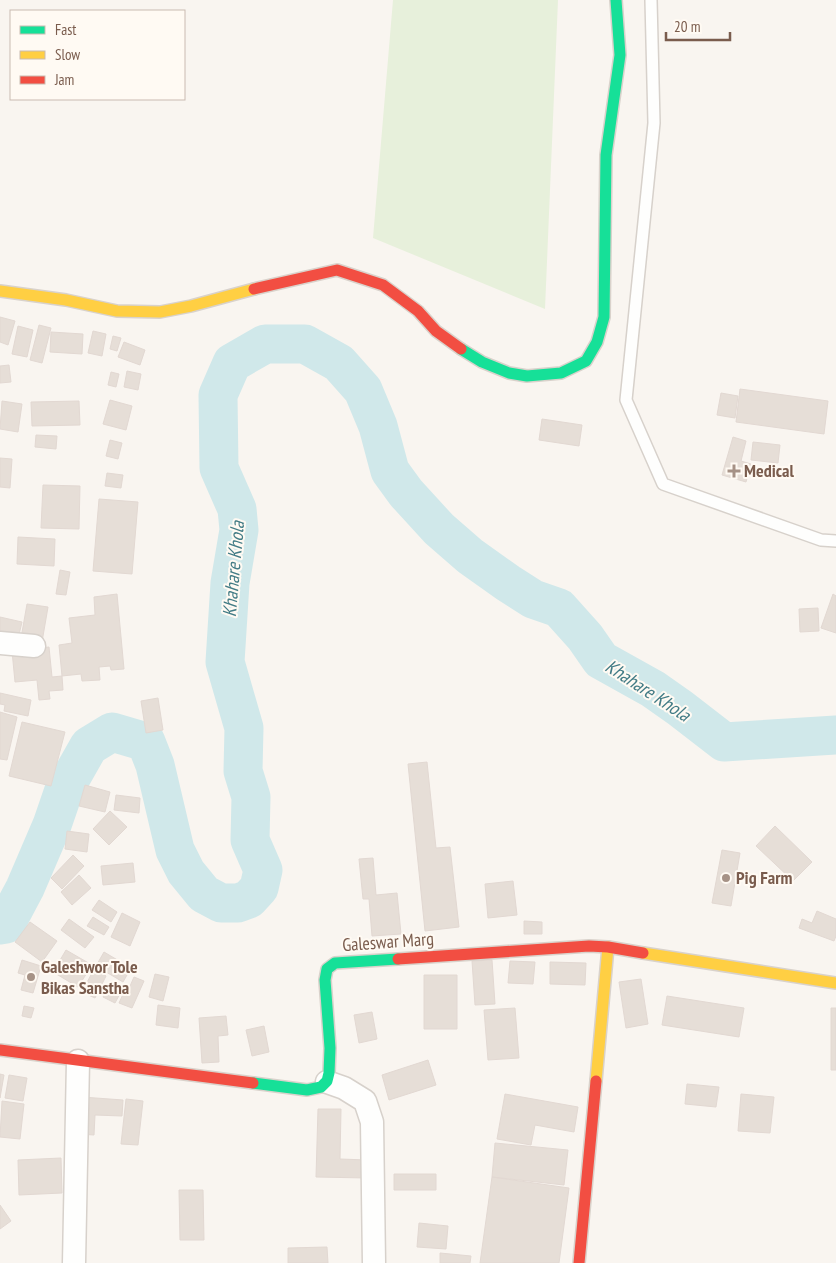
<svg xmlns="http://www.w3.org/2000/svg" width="836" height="1263" viewBox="0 0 836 1263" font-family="'PT Sans Narrow',sans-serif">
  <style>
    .green { fill: #e7f0db }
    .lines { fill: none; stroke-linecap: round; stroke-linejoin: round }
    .river { stroke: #d0e8ea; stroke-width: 39 }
    .building { fill: #e6ded7; stroke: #e2d8d2 }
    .lane-casing { stroke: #d7d1cb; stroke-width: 14 }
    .street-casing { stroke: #d7d1cb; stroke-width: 25 }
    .fast-casing { stroke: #d9d2cb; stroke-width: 14 }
    .slow-casing { stroke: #d9d2cb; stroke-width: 14 }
    .jam-casing { stroke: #d9d2cb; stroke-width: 14 }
    .lane { stroke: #fefefd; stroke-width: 11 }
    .street { stroke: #fefefd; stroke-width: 22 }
    .fast { stroke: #16e098; stroke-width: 11 }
    .slow { stroke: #ffcf43; stroke-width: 11 }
    .jam { stroke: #f24e42; stroke-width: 11 }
    .poi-dot { fill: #a69286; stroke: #fffaf3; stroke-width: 2 }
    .labels { text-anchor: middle; stroke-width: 4; stroke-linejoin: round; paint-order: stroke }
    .poi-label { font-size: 18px; font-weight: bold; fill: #7a5c4d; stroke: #fffaf3; text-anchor: start }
    .street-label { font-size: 18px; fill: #7a5c4d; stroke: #fffaf3 }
    .water-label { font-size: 19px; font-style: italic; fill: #437c86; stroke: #fffaf3 }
  </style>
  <rect width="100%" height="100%" fill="#f9f5f0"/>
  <path class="green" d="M393 0H558L545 309 373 238Z"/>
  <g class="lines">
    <path class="river" d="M0 925 6 924 25 888 52 825 64 790 89 746 112 732 146 742 155 765 175 850 186 872 204 894 221 903H238L249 899 259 888 263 870 250 840 251 797 243 771 244 728 225 662 230 583 239 530 237 509 219 468 218 395 232 363 265 344H305L339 363 363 390 378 426 390 471 406 493 439 529 470 556 508 583 533 599 559 608 585 637 601 660 653 689 680 708 724 742 836 735"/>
  </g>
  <path class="building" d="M0 317 15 321 8 345 0 342Z
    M39 325 51 328 42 363 30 360Z
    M18 326 33 330 27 357 12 354Z
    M93 331 106 334 102 356 88 353Z
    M51 332 83 334 82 354 50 352Z
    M113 336 121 338 117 351 110 349Z
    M124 342 145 350 140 365 118 357Z
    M9 365 11 382 0 383V366Z
    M127 371 141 374 138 390 124 387Z
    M111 372 119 374 116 387 108 385Z
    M740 389 828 401 824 434 736 422Z
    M721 393 738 396 735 418 717 415Z
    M110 400 132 406 126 430 103 424Z
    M2 401 22 404 18 432 0 429Z
    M79 401 80 425 32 426 31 402Z
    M542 419 582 425 579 446 539 440Z
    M36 435 57 436 56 449 35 447Z
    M733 437 746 441 741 461 751 464 746 482 722 475Z
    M110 440 122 443 118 459 106 456Z
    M753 442 780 445 778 463 751 460Z
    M0 458 12 459 10 488 0 487Z
    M107 473 123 475 121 488 105 486Z
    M43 485 80 486 79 529 41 528Z
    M99 499 138 502 132 574 93 571Z
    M18 537 55 539 54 566 17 564Z
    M60 570 70 572 66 595 56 594Z
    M117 594 124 669 111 670 110 666 99 667 100 680 82 681 81 674 62 676 59 645 72 643 69 618 95 615 94 597Z
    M833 594 836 596V633L821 628Z
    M27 604 48 607 42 642 21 638Z
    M818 608 819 631 800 632 799 609Z
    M0 617 22 622 18 639 0 636Z
    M49 647 52 677 62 676 63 690 49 691 50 699 39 700 37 680 15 682 12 651Z
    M0 693 31 700 28 716 4 711 5 705 0 704Z
    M158 698 163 730 146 733 141 701Z
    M0 712 17 717 7 760 0 759Z
    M22 722 65 732 51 786 9 776Z
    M427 762 436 848 450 847 459 927 425 931 408 764Z
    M85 785 110 792 105 812 79 806Z
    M116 795 140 798 139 813 114 810Z
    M110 811 127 827 109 845 93 829Z
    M775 826 812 862 793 881 756 846Z
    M67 831 89 834 87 852 65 849Z
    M722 850 740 853 731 906 712 903Z
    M73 855 84 866 62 889 51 878Z
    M373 858 376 895 397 893 401 934 372 936 369 899H363L359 859Z
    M133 863 135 882 103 885 101 866Z
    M79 875 91 888 72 905 61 892Z
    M513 881 517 915 488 918 485 884Z
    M99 900 117 912 111 922 92 910Z
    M817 911 836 919V936L834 941 799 928 802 919 812 923Z
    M122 913 140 922 130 946 111 937Z
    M93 917 109 927 104 935 87 926Z
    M69 919 94 937 85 948 61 930Z
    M524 921 542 922V934H524Z
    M30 922 57 941 42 962 15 942Z
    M66 950 92 965 78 987 53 972Z
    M104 952 131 968 123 982 96 966Z
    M22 960 41 966 33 993 21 990 25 975 18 973Z
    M492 960 495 1004 475 1005 472 961Z
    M510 961 535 962 533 984 508 983Z
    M550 962 586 963 585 985 550 984Z
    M94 969 106 976 95 998 82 992Z
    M155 974 169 977 163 1001 149 997Z
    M424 975H457V1029H424Z
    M134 977 144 981 132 1008 119 1003 124 992 127 993Z
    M641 979 648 1024 626 1028 619 982Z
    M110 984 122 990 115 1003 103 997Z
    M667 996 744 1008 739 1037 662 1025Z
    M158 1005 180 1008 178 1028 156 1025Z
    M24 1006 34 1008 31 1018 22 1016Z
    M515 1008 519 1058 488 1060 484 1010Z
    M831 1008H836V1070H831Z
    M372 1012 377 1039 359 1043 354 1015Z
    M226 1016 228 1035 218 1036 219 1062 202 1063 199 1018Z
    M264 1026 269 1052 252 1056 246 1030Z
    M428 1060 436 1085 389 1100 382 1075Z
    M0 1074 4 1075 0 1098Z
    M9 1075 27 1078 23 1101 5 1098Z
    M687 1084 719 1087 716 1107 685 1104Z
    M505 1094 578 1107 574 1132 535 1125 531 1145 497 1139Z
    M741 1094 774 1097 770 1133 738 1131Z
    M82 1097 123 1100 122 1116 95 1115 94 1135 79 1134Z
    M126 1099 143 1101 138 1145 121 1144Z
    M2 1101 24 1104 20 1139 0 1137Z
    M318 1109H341L340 1159 367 1160V1178L316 1177Z
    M495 1143 568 1150 564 1185 492 1177Z
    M61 1158 62 1193 19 1195 18 1160Z
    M394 1174H436V1190H394Z
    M492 1177 569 1188 559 1263H480Z
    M179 1190H203L204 1240H180Z
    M0 1205 11 1221 0 1229Z
    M419 1223 448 1226 446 1249 417 1247Z
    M327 1247 328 1263H288V1248Z
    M440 1253 471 1256 470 1263H440Z"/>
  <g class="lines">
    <defs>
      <path id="lane" d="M651 0 654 123 626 400 663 484 821 540 836 541"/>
      <path id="street" d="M0 643 34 646
        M327 1082 344 1088 365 1101 372 1122 374 1263
        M74 1263 78 1061"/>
      <path id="fast" d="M461 349 482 362 509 373 527 376 561 373 586 361 597 342 604 317 606 155 620 55 616 0
        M253 1083 307 1090 321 1087 327 1081 329 1073 330 1048 325 980 327 969 335 963 398 959"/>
      <path id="slow" d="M0 291 66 300 117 311 160 312 191 306 254 289
        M643 953 836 983
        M596 1081 608 947"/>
      <path id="jam" d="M254 289 337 270 383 285 418 311 436 331 461 349
        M398 959 589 946 608 947 643 953
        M0 1050 253 1083
        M579 1263 596 1081"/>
    </defs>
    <use href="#lane" class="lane-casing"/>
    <use href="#street" class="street-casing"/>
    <use href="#fast" class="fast-casing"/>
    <use href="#slow" class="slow-casing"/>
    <use href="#jam" class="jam-casing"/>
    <use href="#lane" class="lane"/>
    <use href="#street" class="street"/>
    <use href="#fast" class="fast"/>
    <use href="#slow" class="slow"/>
    <use href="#jam" class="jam"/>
  </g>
  <g class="poi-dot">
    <path d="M731.5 463.5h5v5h5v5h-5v5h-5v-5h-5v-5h5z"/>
    <circle cx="726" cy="878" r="5"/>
    <circle cx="31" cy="977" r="5"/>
  </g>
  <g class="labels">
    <g class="poi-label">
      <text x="744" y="477">Medical</text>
      <text x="736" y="884">Pig Farm</text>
      <text x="41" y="973">Galeshwor Tole<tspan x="41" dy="21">Bikas Sanstha</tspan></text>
    </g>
    <g class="street-label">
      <text transform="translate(388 942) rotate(-4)" y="6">Galeswar Marg</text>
    </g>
    <g class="water-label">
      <text transform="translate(233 569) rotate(-85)" y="7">Khahare Khola</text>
      <text transform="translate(648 690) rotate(33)" y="7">Khahare Khola</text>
    </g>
  </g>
  <rect x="10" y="10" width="175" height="90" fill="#fffaf3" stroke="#cabbb1"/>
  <rect x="20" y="26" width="25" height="8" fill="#16e098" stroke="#cabbb1"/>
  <text x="55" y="35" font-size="15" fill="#7a5c4d">Fast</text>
  <rect x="20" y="51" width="25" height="8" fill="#ffcf43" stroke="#cabbb1"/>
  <text x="55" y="60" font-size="15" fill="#7a5c4d">Slow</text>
  <rect x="20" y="76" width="25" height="8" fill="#f24e42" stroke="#cabbb1"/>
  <text x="55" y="85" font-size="15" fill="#7a5c4d">Jam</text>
  <path d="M666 32v8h64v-8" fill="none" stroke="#7a5c4d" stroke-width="2.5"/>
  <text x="674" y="32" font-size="15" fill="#7a5c4d" stroke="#fffaf3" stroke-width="4" paint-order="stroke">20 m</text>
</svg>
